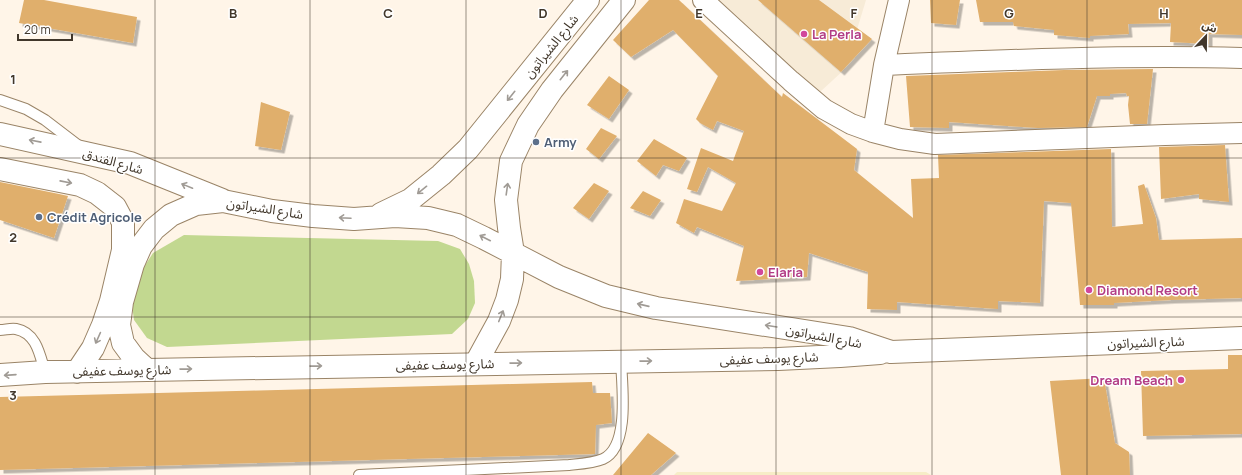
<svg xmlns="http://www.w3.org/2000/svg" width="1242" height="475" viewBox="0 0 1242 475" font-family="Manrope,'Noto Sans Arabic',sans-serif">
  <style>
    .commercial { fill: #f7ebd7 }
    .green { fill: #c2d890 }
    .sand { fill: #f7edc7 }
    .building { fill: #e0af6c; filter: url(#shadow) }
    .lines { fill: none; stroke-linecap: round; stroke-linejoin: round }
    .lane-casing { stroke: #9a8467; stroke-width: 12 }
    .street-casing { stroke: #9a8467; stroke-width: 22 }
    .secondary-casing { stroke: #9a8467; stroke-width: 24 }
    .lane { stroke: #fff; stroke-width: 10 }
    .street { stroke: #fff; stroke-width: 20 }
    .secondary { stroke: #fff; stroke-width: 22 }
    .oneway { stroke: #a09b95 }
    .grid { fill: none; stroke: #41372b; stroke-width: 1; stroke-opacity: 0.55 }
    .hotel-dot { fill: #d1479c; stroke: #fff; stroke-width: 1.5 }
    .service-dot { fill: #5c6f8a; stroke: #fff; stroke-width: 1.5 }
    .labels { text-anchor: middle; stroke-width: 3; stroke-linejoin: round; paint-order: stroke }
    .hotel-label { font-size: 13px; font-weight: bold; fill: #b23c85; stroke: #fff; text-anchor: start }
    .street-label { font-size: 13px; fill: #41372b; stroke: #fff }
    .service-label { font-size: 13px; font-weight: bold; fill: #4e5e75; stroke: #fff; text-anchor: start }
    .grid-label { font-size: 13px; text-anchor: middle; font-weight: bold; fill: #41372b; stroke: #fff; stroke-width: 3; stroke-linejoin: round; paint-order: stroke }
  </style>
  <defs>
    <filter id="shadow"><feDropShadow dx="3.5" dy="3.5" stdDeviation="0" flood-color="#0004"/></filter>
  </defs>
  <rect width="100%" height="100%" fill="#fff5e8"/>
  <path class="commercial" d="M714 0H866L845 69 820 92Z"/>
  <path class="green" d="M184 235 438 241 460 249 469 264 474 281 475 303 468 319 452 334 167 347 147 338 134 320 132 305 142 270 153 253Z"/>
  <path class="sand" d="M677 472H926L931 475H674Z"/>
  <path class="building" d="M24 0H44L137 17 133 43 19 23Z
    M649 0H679L782 97 783 93 857 149 854 170 913 218 911 179 939 178 938 155 1111 149 1112 227 1143 224 1138 186 1144 184 1156 218 1159 240 1242 238V298L1171 300 1114 303V305H1080L1071 203 1044 201 1040 303 998 301V309L897 302V310L867 309 868 272 809 253 807 277 736 281 744 246 697 227 694 233 676 223 684 199 722 211 736 183 708 167 697 192 687 189 701 148 733 161 744 131 717 121 713 130 700 123 696 119 718 76 673 30 631 57 613 40Z
    M758 0H819L872 39 841 72Z
    M930 0H960L956 25 931 23Z
    M976 0H1242V35L1209 34V44L1170 42 1171 23 1128 24 1129 34 1090 36V38L1054 35V30L1014 26 1013 22H980Z
    M1153 69 1147 124H1130L1128 105 1129 96H1127L1126 93 1110 94V96H1097L1087 127 1038 128 949 122V128L910 127 906 76 1064 70Z
    M609 76 629 90 609 119 587 105Z
    M261 102 290 112 281 150 255 146Z
    M601 128 617 136 599 159 586 149Z
    M654 139 687 158 679 171 663 165 656 176 637 161Z
    M1225 145 1229 202 1199 199V194L1161 199 1159 147Z
    M0 182 59 194 68 196 54 238 0 220Z
    M594 183 609 191 589 219 573 208Z
    M643 191 661 200 650 216 630 208Z
    M1228 355H1242V434L1143 436 1141 371 1228 369Z
    M1104 378 1115 443 1129 452 1130 475H1061L1050 381Z
    M592 382 593 393H610L612 423 596 425 595 454 0 470V397Z
    M648 433 676 453 651 475H613Z"/>
  <g class="lines">
    <defs>
      <path id="lane" d="M0 100 26 109 45 120 79 146
        M0 330C5 330 11 328 16 329 37 333 40 356 45 372
        M359 475 569 465C579 464 594 463 603 459 630 447 622 386 621 361"/>
      <path id="street" d="M703 0 791 81 824 109 851 124 873 132 900 139 935 144 1165 135 1242 133
        M884 65C1004 60 1123 55 1242 58
        M873 132 884 65 899 0"/>
      <path id="secondary" d="M0 134 130 163 222 200
        M0 169 80 185 97 193 115 207 123 222V250L111 301 103 325 93 348 77 372
        M381 214 410 200 441 175 468 149 588 0
        M476 363 499 321 507 300 512 279 513 253 509 228 506 200 511 161 528 125 552 90 624 0
        M147 370 134 358 123 343 119 325 122 302 133 264 141 246 154 229 171 215 196 204 223 201 272 211 313 216 354 219 395 216 428 218 457 225 484 238 559 277 606 296 656 308 849 338 891 352 1242 338
        M0 375 45 372 147 370 778 359 840 356 880 353"/>
    </defs>
    <use href="#lane" class="lane-casing"/>
    <use href="#street" class="street-casing"/>
    <use href="#secondary" class="secondary-casing"/>
    <use href="#lane" class="lane"/>
    <use href="#street" class="street"/>
    <use href="#secondary" class="secondary"/>
  </g>
  <defs><path id="oneway-shaft" d="M-6 0H5M1.5-3L5.5 0L1.5 3" fill="none" stroke-width="1.6" stroke-linecap="round" stroke-linejoin="round"/></defs>
  <g class="oneway">
    <use href="#oneway-shaft" transform="translate(564 75) rotate(-51)"/>
    <use href="#oneway-shaft" transform="translate(511 96) rotate(129)"/>
    <use href="#oneway-shaft" transform="translate(35 141) rotate(-169)"/>
    <use href="#oneway-shaft" transform="translate(66 182) rotate(11)"/>
    <use href="#oneway-shaft" transform="translate(187 186) rotate(-158)"/>
    <use href="#oneway-shaft" transform="translate(507 189) rotate(-82)"/>
    <use href="#oneway-shaft" transform="translate(422 190) rotate(141)"/>
    <use href="#oneway-shaft" transform="translate(345 218) rotate(-177)"/>
    <use href="#oneway-shaft" transform="translate(485 238) rotate(-153)"/>
    <use href="#oneway-shaft" transform="translate(643 305) rotate(-167)"/>
    <use href="#oneway-shaft" transform="translate(501 316) rotate(-68)"/>
    <use href="#oneway-shaft" transform="translate(771 326) rotate(-171)"/>
    <use href="#oneway-shaft" transform="translate(98 338) rotate(114)"/>
    <use href="#oneway-shaft" transform="translate(646 361) rotate(-1)"/>
    <use href="#oneway-shaft" transform="translate(516 363) rotate(-1)"/>
    <use href="#oneway-shaft" transform="translate(316 366) rotate(-1)"/>
    <use href="#oneway-shaft" transform="translate(186 369) rotate(-1)"/>
    <use href="#oneway-shaft" transform="translate(10 375) rotate(176)"/>
  </g>
  <path class="grid" d="M155 0V475M310 0V475M466 0V475M621 0V475M776 0V475M932 0V475M1087 0V475M0 158H1242M0 317H1242"/>
  <g class="hotel-dot">
    <circle cx="804" cy="34" r="4"/>
    <circle cx="760" cy="272" r="4"/>
    <circle cx="1089" cy="290" r="4"/>
    <circle cx="1181" cy="380" r="4"/>
  </g>
  <g class="service-dot">
    <circle cx="536" cy="142" r="4"/>
    <circle cx="39" cy="217" r="4"/>
  </g>
  <g class="labels">
    <g class="hotel-label">
      <text x="812" y="39">La Perla</text>
      <text x="768" y="277">Elaria</text>
      <text x="1097" y="295">Diamond Resort</text>
      <text x="1173" y="385" text-anchor="end">Dream Beach</text>
    </g>
    <g class="street-label">
      <text transform="translate(551 46) rotate(-51)" y="5">شارع الشيراتون</text>
      <text transform="translate(113 161) rotate(16)" y="5">شارع الفندق</text>
      <text transform="translate(265 208) rotate(9)" y="5">شارع الشيراتون</text>
      <text transform="translate(824 336) rotate(11)" y="5">شارع الشيراتون</text>
      <text transform="translate(1146 342) rotate(-2)" y="5">شارع الشيراتون</text>
      <text transform="translate(769 358) rotate(-2)" y="5">شارع يوسف عفيفى</text>
      <text transform="translate(445 364) rotate(-1)" y="5">شارع يوسف عفيفى</text>
      <text transform="translate(122 370) rotate(-1)" y="5">شارع يوسف عفيفى</text>
    </g>
    <g class="service-label">
      <text x="544" y="147">Army</text>
      <text x="47" y="222">Crédit Agricole</text>
    </g>
  </g>
  <g class="grid-label">
    <text x="233" y="18">B</text>
    <text x="388" y="18">C</text>
    <text x="543" y="18">D</text>
    <text x="699" y="18">E</text>
    <text x="854" y="18">F</text>
    <text x="1009" y="18">G</text>
    <text x="1164" y="18">H</text>
    <text x="13" y="84">1</text>
    <text x="13" y="242">2</text>
    <text x="13" y="400">3</text>
  </g>
  <g transform="translate(1206 36) rotate(22)" stroke="#ffffff" stroke-width="3" paint-order="stroke">
  <path d="M0-3L7 15L0 10L-7 15Z" fill="#41372b"/>
  <text y="-6" font-size="11" font-weight="bold" text-anchor="middle" fill="#41372b">ش</text>
  </g>
  <path d="M18 34v6h54v-6" fill="none" stroke="#41372b" stroke-width="2"/>
  <text x="24" y="34" font-size="12" fill="#41372b" stroke="#ffffff" stroke-width="3" paint-order="stroke">20 m</text>
</svg>
